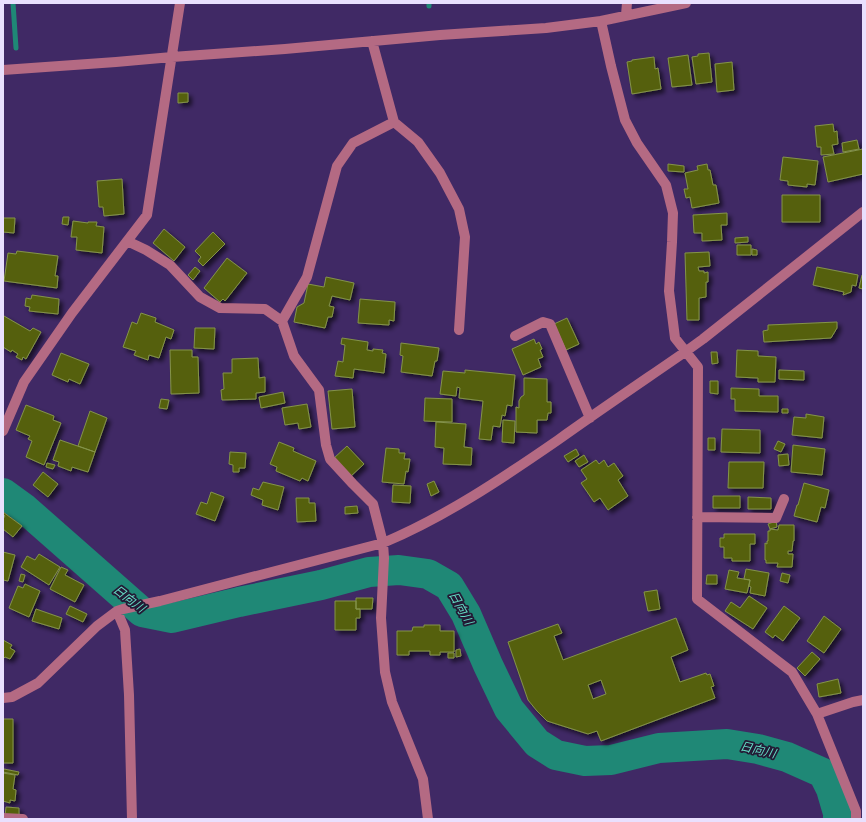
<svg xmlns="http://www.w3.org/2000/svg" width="866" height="822" viewBox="0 0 866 822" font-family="'Fira Sans','Noto Sans JP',sans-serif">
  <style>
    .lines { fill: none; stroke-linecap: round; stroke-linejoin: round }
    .stream { stroke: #1f8876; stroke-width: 5 }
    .river { stroke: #1f8876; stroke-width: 30 }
    .building { fill: #546110; stroke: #849348; fill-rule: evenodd; filter: url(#shadow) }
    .minor { stroke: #b46a83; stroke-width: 10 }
    .labels { text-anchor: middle; stroke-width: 3.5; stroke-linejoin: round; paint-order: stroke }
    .water-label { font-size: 12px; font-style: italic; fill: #64dbc4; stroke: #231934 }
  </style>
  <defs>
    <filter id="shadow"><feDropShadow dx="3.5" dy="3.5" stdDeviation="2" flood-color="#0009"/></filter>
  </defs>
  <rect width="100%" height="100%" fill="#402965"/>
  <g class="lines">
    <path class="stream" d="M13 3 16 48
      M429 3V6"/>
    <path class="river" d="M3 493 25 509 142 612 172 618 239 602 321 585 369 572 399 570 428 574 449 586 466 614 488 665 509 709 537 743 556 755 585 761 611 760 659 748 727 744 758 749 787 757 823 773 831 789 838 813V819"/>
  </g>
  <path class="building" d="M709 53 712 82 696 84 692 57 698 56V54Z
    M688 55 692 85 672 87 668 58Z
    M654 57 655 69 658 68 661 89 632 94 627 62 632 61V60Z
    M732 62 734 90 717 92 715 64Z
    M178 93H188V102L178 103Z
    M833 124 834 132 837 131 838 144 832 145 834 154 821 155V147H817L815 126Z
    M857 140 859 149 843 152 842 143Z
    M863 149V174L828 182 823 157Z
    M783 157 818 161 815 185 807 184V187L788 185V181L780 180Z
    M668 164 684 166V172L668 171Z
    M707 164 708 170H710L713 185H716L719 203 692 208 690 197 686 198 684 189H688L685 173 698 170 697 166Z
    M122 179 124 214 104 216 103 207H99L97 181Z
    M782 195H820V222H782Z
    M727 213V225H721L722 240 702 241V233H694L693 215Z
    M63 217H69L68 225 62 224Z
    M3 218H15L14 233 3 232Z
    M73 221 88 223V222H97L96 226 104 227 102 253 76 250 77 237H71Z
    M164 229 185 247 174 261 153 243Z
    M213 232 225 244 203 266 198 261 201 257 195 251Z
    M748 237V242L735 243V238Z
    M737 245H751V255H737Z
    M752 249 757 250V255H752Z
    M17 251 58 256 55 276H58L57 288 4 281 8 253 16 254Z
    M709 252 710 266 698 267 699 271H704V273L708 272V282H706V297L699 298V320H687L685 253Z
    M227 258 247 273 225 301 223 299 220 302 204 288Z
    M195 267 200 271 193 280 188 275Z
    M817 267 858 275 856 286 852 285 851 292 843 295 844 292 813 285Z
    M862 275 863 276V289L859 288Z
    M326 277 354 283 350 300 332 296 329 306 334 307 332 317H328L325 328 294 322 297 307 304 303 308 284 324 287Z
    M32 295 59 299 58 314 29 311 30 307 25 306 26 298 31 299Z
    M360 299 395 302 394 321 389 320V325L358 323Z
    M141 313 156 318 155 322 174 330 171 339 166 337 159 358 149 355 148 360 134 355 136 351 123 347 132 322 137 324Z
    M4 316 30 331 33 328 41 332 26 359 23 357 22 360 16 357 18 354 12 350 11 352 3 347V318Z
    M567 318 579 344 566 350 554 324Z
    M837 322V328L831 338 764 342 763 331 768 330V325Z
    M195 328H215L214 349 194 348Z
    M342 338 368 342 367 350 373 351V349L383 350 382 353 386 354 384 373 354 369 353 378 335 376 338 361 343 362 345 345 341 344Z
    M534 339 536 344 539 342 542 349 540 350 543 357 538 359 541 367 523 375 512 349Z
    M401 343 439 348 437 361H435L432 376 401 372 403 356 400 355Z
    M170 350H192V357H198L199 393 171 394Z
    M737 350 758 351V356L776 357 775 382H758V378L736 377Z
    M711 352H717L718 363 712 364Z
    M61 353 89 364 80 384 69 379 68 382 52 375Z
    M258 358 259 378 265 377V392L256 393V399L222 400 221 390 224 389 223 373H232V359Z
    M465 370 515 375 512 406 507 405 505 416 502 415 500 427 493 426 491 440 479 439 483 401 459 398 460 388 457 387 456 396 440 394 443 371 465 373Z
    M779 370 804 371V380L779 379Z
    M524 378 547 379V402H551V413H548L547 420H537V433L516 432V407L519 408V401L521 397 524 395Z
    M710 381H718V394L710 393Z
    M731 388 759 389V396H778V412L735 411V399H731Z
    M352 389 355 427 332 429 328 391Z
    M283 392 285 403 261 408 259 397Z
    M425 398 452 399V422L424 421Z
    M161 399 169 400 167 409 159 408Z
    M307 404 311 427 299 429 298 423 285 425 282 408Z
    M26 405 54 416 53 420 61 423 44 465 26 457 32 441 28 439 30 436 16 430Z
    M782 409H788V413H782Z
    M90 411 107 418 95 452 78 446Z
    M806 414 824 417 822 438 792 435 794 417 806 418Z
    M503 420 515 421 514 443 502 442Z
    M436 422 466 424 464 447 472 448 471 465 443 464 444 448 435 447Z
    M722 429 760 430V453L721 452Z
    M708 438H715V450H708Z
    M60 440 95 452 88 472 72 467 71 471 58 466 59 462 53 460Z
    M778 441 785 444 781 452 774 449Z
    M279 442 294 448 293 451 316 461 308 481 302 478 300 481 276 471 277 467 270 464Z
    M793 445 825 449 822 475 791 472Z
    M347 446 364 464 350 477 333 459Z
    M386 448 399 449V453H405L404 459H410L408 472 406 471 404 484 382 482Z
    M576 449 579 455 568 462 564 456Z
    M230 452 246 453 245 468H239V472H233V465L229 464Z
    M788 454 789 465 779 466 778 455Z
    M584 455 588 462 579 467 575 461Z
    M596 460 599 464 604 460 608 467 614 463 623 476 618 480 628 496 608 510 600 498 594 502 581 483 587 479 581 470Z
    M729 462H764L763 488H728Z
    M47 463 55 465 53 469 46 467Z
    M43 472 58 484 48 497 33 485Z
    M434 481 439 492 431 496 427 484Z
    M263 482 284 487 278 510 262 505 263 500 251 495 253 488 259 490Z
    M804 483 829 490 825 508 821 507 817 522 794 516 797 505H798Z
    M393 485 411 486 410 503 392 502Z
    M211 492 224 497 215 521 196 514 201 502 207 504Z
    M713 496H740V508H713Z
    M748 497 771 498V509H748Z
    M296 498H309V503H315L316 521 297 522Z
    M357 506 358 513 345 514V507Z
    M3 512 22 526 13 537 3 529V519L5 516 3 514Z
    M776 521 777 527 770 529 768 524Z
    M779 525H794V541H793L792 551H788V554H793L792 567H777L778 563H766V560H765V543L767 544V541H768V531H770V529L778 530Z
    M724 534H755V544H750V561H732V558H724V547H720V538H724Z
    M3 552 15 555 8 581 3 580Z
    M39 554 60 567 49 585 21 567 27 556 35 560Z
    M61 567 68 570 65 575 84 585 75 602 50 589Z
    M746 569 769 573 765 596 750 593 751 587 749 586 750 580 744 579Z
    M729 570 739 572 737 578 750 580 747 593 725 589Z
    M782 573 790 575 788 583 780 581Z
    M21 574 25 575 23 582 19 581Z
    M707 575H717V584H706Z
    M25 584 40 591 29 617 9 608 18 586 23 588Z
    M657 590 660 609 648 611 644 592Z
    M749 596 767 608 753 629 725 611 731 602 740 608Z
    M356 598H373L372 609H356Z
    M335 601H356V609H360V618H356V630H335Z
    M70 606 87 614 83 622 66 614Z
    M784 606 800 618 783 641 775 635 773 638 765 632Z
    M36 609 62 618 59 629 32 621Z
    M824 616 841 629 824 653 807 641Z
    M676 618 688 650 671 657 680 682 706 673 707 675 710 674 714 686 711 687 715 698 601 741 597 731 588 734 547 721 537 711 528 700 508 642 558 624 562 633 554 636 563 660ZM601 680 606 694 593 699 588 685Z
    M424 625H440V631H454V652H440V655H430V651H409V655H397V631H412L413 627H424Z
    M3 640 12 645 10 648 15 651 10 659 5 657 3 659Z
    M460 649 461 656 456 657V650Z
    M812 652 820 659 805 676 797 668Z
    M448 653H454V658H448Z
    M838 679 841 693 819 697 817 684Z
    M3 719H13V763H3Z
    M4 769 19 772 18 775 3 772Z
    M3 773 15 775 13 789 16 790 15 801 10 800V803L3 801Z
    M6 807 19 808V817L5 816Z"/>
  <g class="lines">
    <path class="minor" d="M626 15 627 3
      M601 21 611 66 625 120 637 143 666 185 673 213 672 242 669 291 675 338 698 367 697 599 792 672 817 714 856 811V819
      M372 41 394 122 418 142 440 173 459 209 465 237 459 330
      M3 70 116 62 172 57 285 49 440 35 546 28 601 21 686 3
      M127 241 146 250 170 265 200 297 220 308 265 309 282 321 294 356 319 390 326 445 330 459 353 484 373 504 383 543 384 558 381 618 385 672 392 702 423 779 428 819
      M282 321 307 277 337 166 353 143 394 122
      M515 336 543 322 550 324 590 418
      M3 431 24 382 72 313 147 215 180 3
      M697 517 776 518 784 499
      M117 611 125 630 129 695 132 819
      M3 698 12 697 38 683 97 626 117 611 123 609 160 601 383 543C445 517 503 478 558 440 600 410 643 381 685 352L703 339 863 212
      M817 714 853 702 863 700
      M3 818 23 819"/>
  </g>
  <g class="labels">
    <g class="water-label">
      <text transform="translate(129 599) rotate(37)" y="4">日向川</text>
      <text transform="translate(461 608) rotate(61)" y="4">日向川</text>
      <text transform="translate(758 750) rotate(13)" y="4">日向川</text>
    </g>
  </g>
  <rect width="866" height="822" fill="none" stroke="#e9e0fe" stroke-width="8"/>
</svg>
